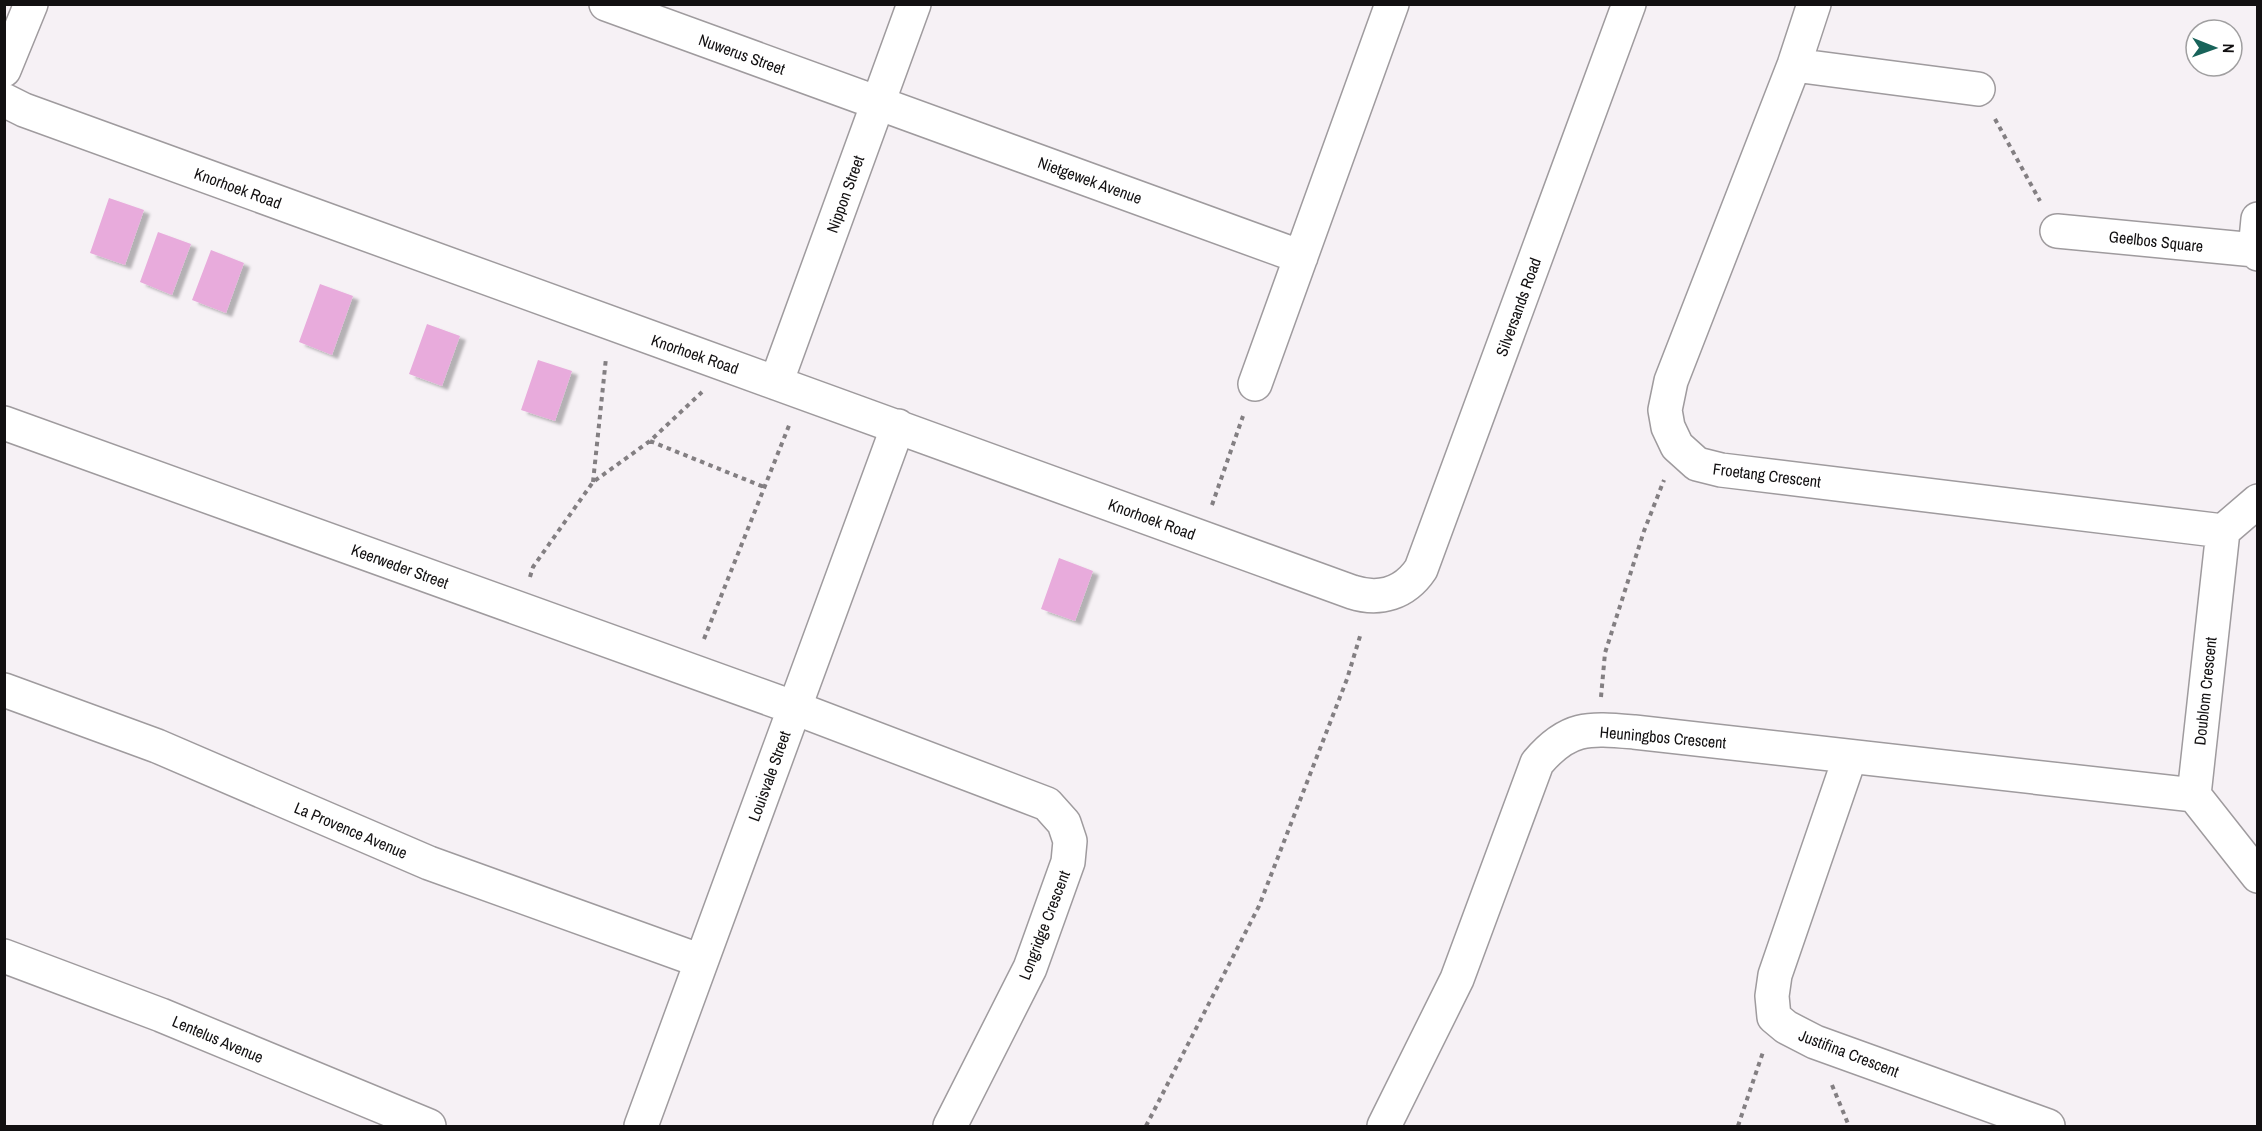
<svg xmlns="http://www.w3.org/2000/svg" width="2262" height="1131" viewBox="0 0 2262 1131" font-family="'Archivo Narrow',sans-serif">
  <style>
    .building { fill: #e8abdc; filter: url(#shadow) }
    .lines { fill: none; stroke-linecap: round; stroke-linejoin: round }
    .minor-casing { stroke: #9f9b9e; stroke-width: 36 }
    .path { stroke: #837f82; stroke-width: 4; stroke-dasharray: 4.5 4.5; stroke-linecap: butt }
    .minor { stroke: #fff; stroke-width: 33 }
    .labels { text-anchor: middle; stroke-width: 4.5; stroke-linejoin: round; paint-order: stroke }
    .street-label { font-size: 16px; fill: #121011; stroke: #fff }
  </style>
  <defs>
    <filter id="shadow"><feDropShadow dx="6" dy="4" stdDeviation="1.5" flood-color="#0004"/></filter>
  </defs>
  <rect width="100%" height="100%" fill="#f6f1f5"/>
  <path class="building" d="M109 198 144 210 125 265 90 253Z
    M158 232 191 244 172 295 140 282Z
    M211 250 244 263 226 313 192 300Z
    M320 284 353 296 332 355 299 342Z
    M427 324 460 336 442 386 409 374Z
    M538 360 572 371 555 421 521 410Z
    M1059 558 1093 571 1075 621 1041 609Z"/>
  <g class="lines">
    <defs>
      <path id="minor" d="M606 4 1301 257
        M1814 4 1794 65 1671 381 1665 410 1668 427 1677 446 1697 464 1721 470 2223 531
        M1794 65 1978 89
        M4 70 31 4
        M4 100 24 110C466 272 910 430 1352 592 1380 601 1405 593 1421 569L1629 4
        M2258 219 2255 250 2258 254
        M2057 231 2255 250
        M776 383 914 4
        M1255 384 1392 4
        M4 423 795 708 1047 804 1064 823 1070 841 1068 862 1030 968 950 1126
        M2258 501 2223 531 2194 795 2258 876
        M4 690 157 746 429 863 701 961
        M1850 757 1775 975 1772 996 1774 1017 1786 1027 1815 1042 2048 1126
        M4 956 161 1015 429 1126
        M641 1126 898 426
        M1384 1126 1457 979 1537 763C1568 726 1588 728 1634 732L2194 795"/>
    </defs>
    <use href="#minor" class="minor-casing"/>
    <path class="path" d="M1995 119 2040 201
      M650 441 764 487
      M593 482 606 358
      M1212 505 1243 416
      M530 577 533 567 593 482 650 441 702 392
      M704 639 790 423
      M1601 697 1605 653 1644 531 1664 480
      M1832 1085 1849 1126
      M1146 1126 1259 906 1347 679 1361 633
      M1738 1126 1763 1052"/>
    <use href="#minor" class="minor"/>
  </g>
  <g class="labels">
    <g class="street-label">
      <text transform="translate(742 54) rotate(20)" y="6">Nuwerus Street</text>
      <text transform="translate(1090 180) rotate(20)" y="6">Nietgewek Avenue</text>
      <text transform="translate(238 188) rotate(20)" y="6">Knorhoek Road</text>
      <text transform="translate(845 194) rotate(-70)" y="6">Nippon Street</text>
      <text transform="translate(2156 241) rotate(6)" y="6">Geelbos Square</text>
      <text transform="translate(1518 307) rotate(-70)" y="6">Silversands Road</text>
      <text transform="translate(695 354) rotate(19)" y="6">Knorhoek Road</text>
      <text transform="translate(1767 475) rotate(7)" y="6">Froetang Crescent</text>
      <text transform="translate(1152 519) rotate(20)" y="6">Knorhoek Road</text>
      <text transform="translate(400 566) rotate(20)" y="6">Keerweder Street</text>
      <text transform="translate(2205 691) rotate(-84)" y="6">Doublom Crescent</text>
      <text transform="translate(1663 737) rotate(5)" y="6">Heuningbos Crescent</text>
      <text transform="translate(769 776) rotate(-70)" y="6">Louisvale Street</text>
      <text transform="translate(351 830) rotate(23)" y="6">La Provence Avenue</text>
      <text transform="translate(1044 925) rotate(-69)" y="6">Longridge Crescent</text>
      <text transform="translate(218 1039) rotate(23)" y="6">Lentelus Avenue</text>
      <text transform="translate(1849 1053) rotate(21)" y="6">Justifina Crescent</text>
    </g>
  </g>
  <rect width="2262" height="1131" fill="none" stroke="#121011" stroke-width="12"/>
  <g transform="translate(2214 48) rotate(91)"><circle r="28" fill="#ffffff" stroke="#a09fa0" stroke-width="1.5"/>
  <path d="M0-4.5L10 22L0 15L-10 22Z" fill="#18635a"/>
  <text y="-9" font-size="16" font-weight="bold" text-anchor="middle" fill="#121011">N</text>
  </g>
</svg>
